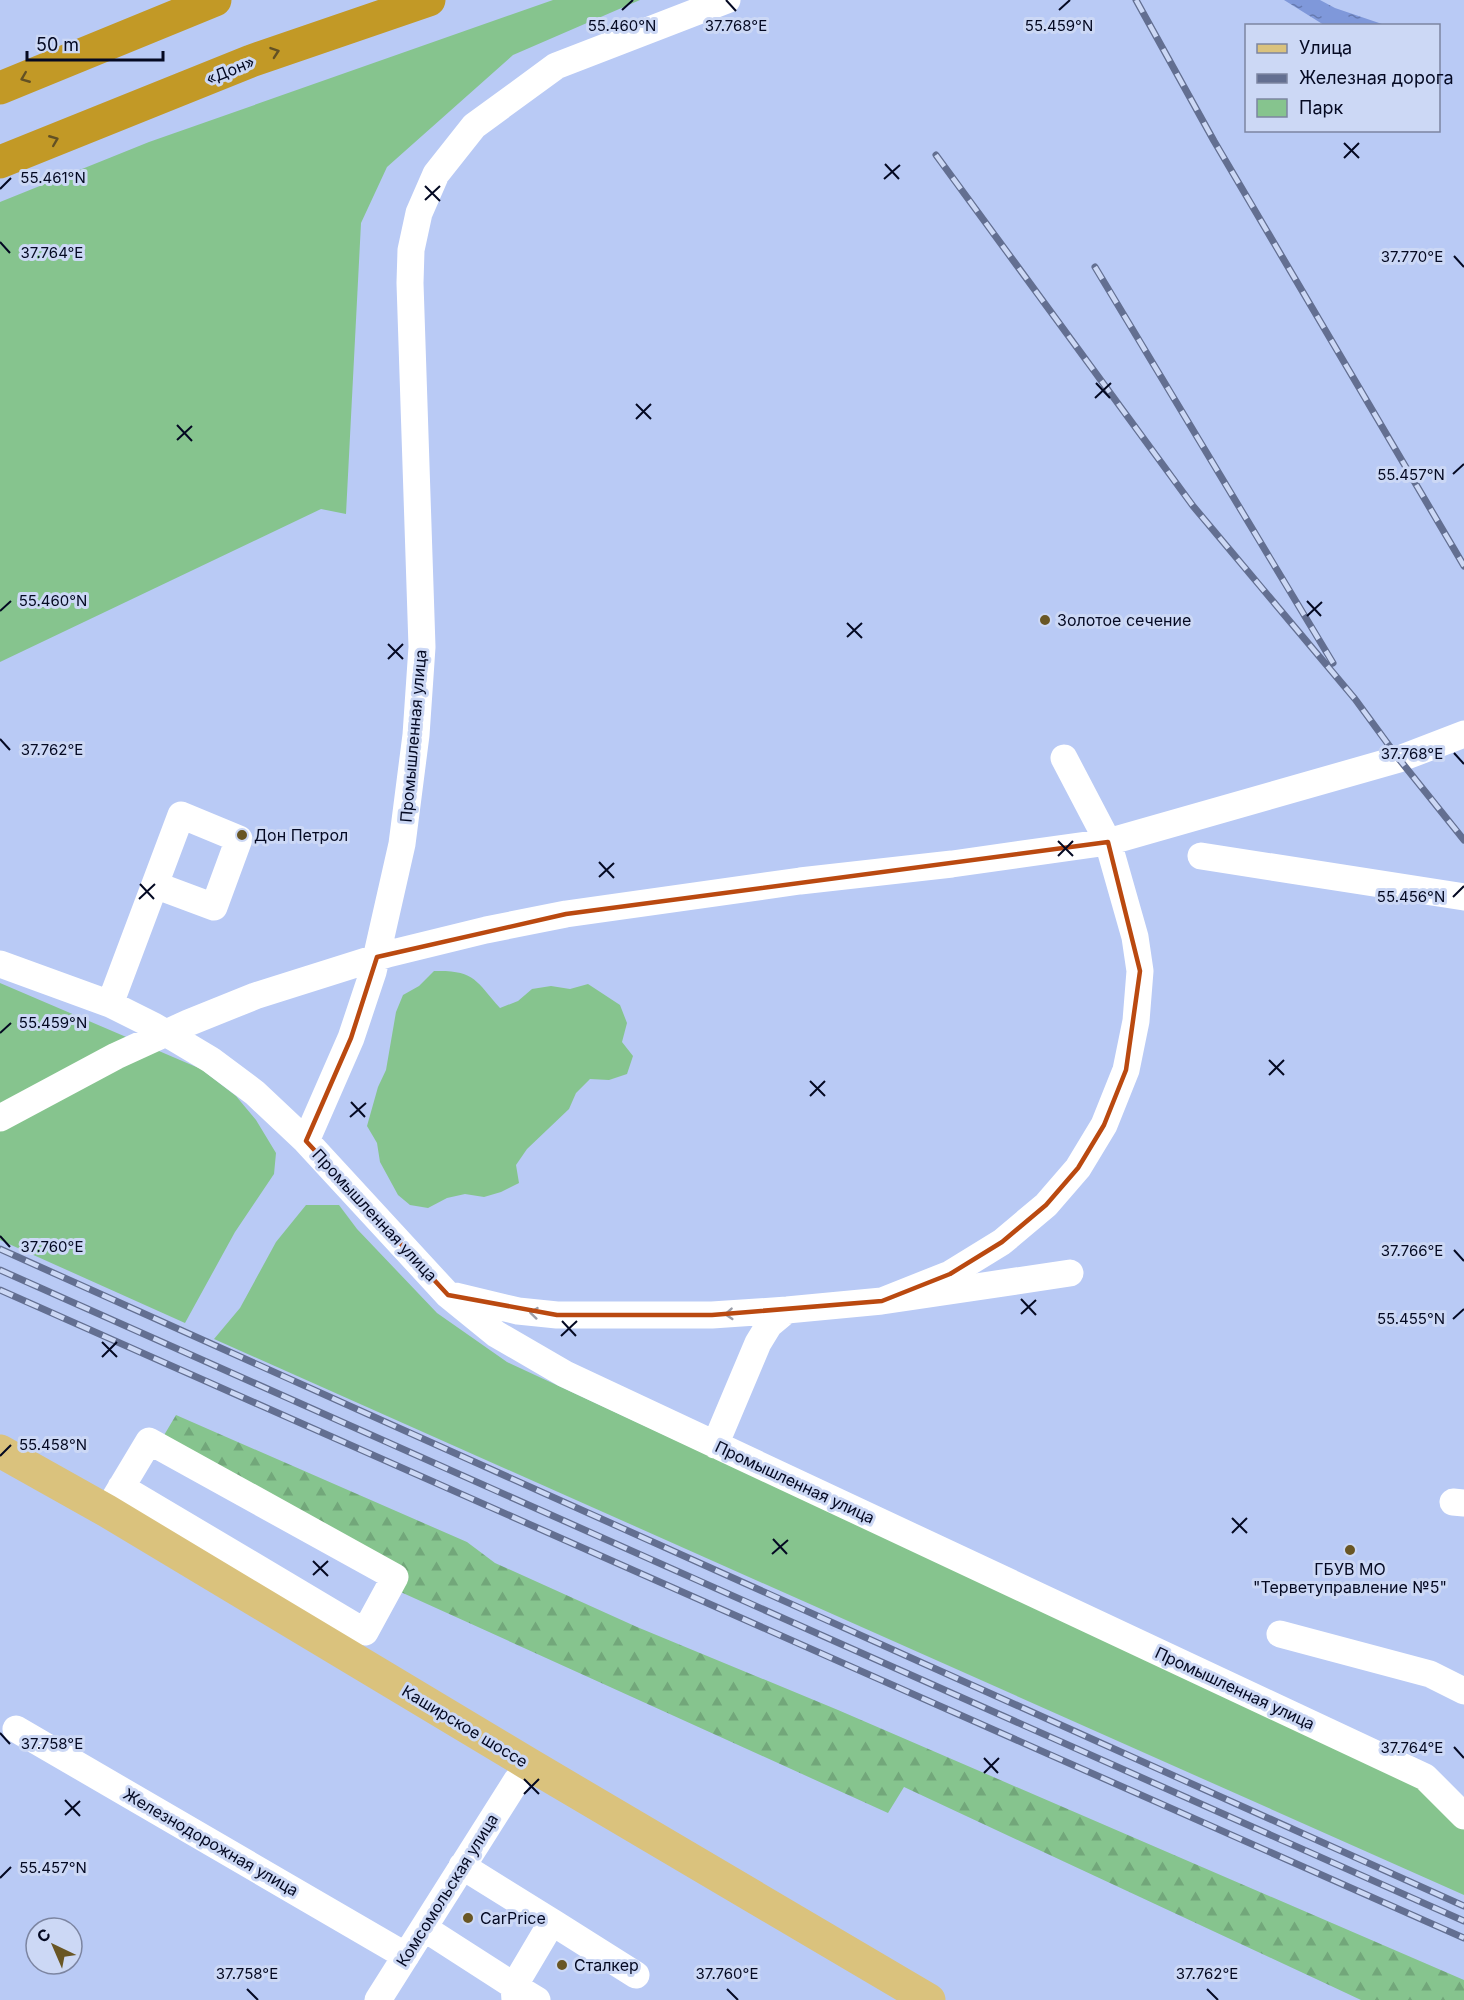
<svg xmlns="http://www.w3.org/2000/svg" width="1464" height="2000" viewBox="0 0 1464 2000" font-family="Inter,sans-serif">
  <style>
    .green { fill: #86c48e }
    .forest { fill: url(#forest-firs) }
    .water { fill: url(#water-ripples) }
    .lines { fill: none; stroke-linecap: round; stroke-linejoin: round }
    .minor { stroke: #fff; stroke-width: 27 }
    .major { stroke: #dac27d; stroke-width: 33 }
    .highway { stroke: #c29926; stroke-width: 33 }
    .rail-casing { stroke: #636f91; stroke-width: 7 }
    .rail { stroke: #ccd8f5; stroke-width: 4.5; stroke-dasharray: 14; stroke-linecap: butt }
    .oneway { stroke: #635124 }
    .oneway2 { stroke: #9b9da7 }
    .marked { fill: none; stroke: #ba4910; stroke-width: 4.5; stroke-linejoin: round }
    .ticks { fill: none; stroke: #040922; stroke-width: 2 }
    .poi-dot { fill: #695624; stroke: #ccd8f5; stroke-width: 2 }
    .labels { text-anchor: middle; stroke-width: 6; stroke-linejoin: round; paint-order: stroke }
    .street-label { font-size: 16px; fill: #040922; stroke: #ccd8f5 }
    .poi-label { font-size: 16px; fill: #040922; stroke: #ccd8f5; text-anchor: start }
    .ticks-label { font-size: 15px; text-anchor: middle; fill: #040922; stroke: #ccd8f5; stroke-width: 6; stroke-linejoin: round; paint-order: stroke }
  </style>
  <defs>
    <pattern id="forest-firs" width="22" height="20" patternUnits="userSpaceOnUse" patternTransform="scale(1.5)"><rect width="22" height="20" fill="#86c48e"/><path d="M5 1l3.5 6h-7zM16 11l3.5 6h-7z" fill="#72a77a"/></pattern>
    <pattern id="water-ripples" width="26" height="14" patternUnits="userSpaceOnUse" patternTransform="scale(1.5)"><rect width="26" height="14" fill="#7f98da"/><path d="M2 4q2-2 4 0t4 0M15 11q2-2 4 0t4 0" fill="none" stroke="#667ab0"/></pattern>
  </defs>
  <rect width="100%" height="100%" fill="#b9caf5"/>
  <path class="green" d="M553 0H640L513 55 387 167 361 223 346 514 321 509 0 662V202L149 142Z
    M434 971C475 970 475 980 500 1008L518 1001 532 989 551 986 570 989 588 984 620 1005 627 1023 622 1042 633 1056 627 1074 609 1080 590 1079 576 1093 569 1109 527 1149 516 1165 519 1183 501 1192 484 1197 465 1194 447 1198 428 1208 410 1205 398 1195 380 1162 377 1143 367 1126 378 1087 386 1070 396 1012 403 995 419 986Z
    M0 983 201 1069 236 1096 256 1120 276 1153 274 1174 235 1232 185 1323 0 1240Z
    M306 1205H339L357 1229 437 1313 507 1362 1419 1785 1464 1820V1895L214 1339 240 1308 276 1242Z"/>
  <path class="forest" d="M176 1415 467 1542 495 1563 637 1627 838 1710 1464 1980V2000H1361L904 1787 888 1813 394 1589 160 1442Z"/>
  <path class="water" d="M1284 0H1320L1335 8 1385 25H1324Z"/>
  <g class="lines">
    <path class="minor" d="M1201 856 1464 897
      M0 964 110 1004 154 1026 211 1060 255 1093 306 1141 448 1295 496 1334 565 1374 1425 1777 1464 1816
      M110 1004 181 815 239 839 214 907 155 885
      M0 1118 116 1056 188 1023 255 996 388 954 486 930 566 914 800 881 952 864 1108 842 1399 759 1464 734
      M306 1141 351 1038 373 972 402 844 416 735 422 647 410 283 411 250 419 213 436 174 474 126 556 66 727 0
      M455 1296 518 1311 557 1315H712L787 1310 882 1301 1070 1273
      M882 1301 950 1274 1002 1242 1046 1205 1078 1168 1104 1125 1126 1070 1136 1021 1140 971 1135 937 1108 842 1064 758
      M715 1445 758 1343 769 1325 787 1310
      M1453 1502 1464 1503
      M107 1511 149 1441 395 1577 365 1632 121 1487
      M1280 1634 1430 1674 1464 1691
      M16 1729 406 1956
      M552 1922 636 1975
      M424 1928 514 1986 552 1922 462 1866
      M378 2000 517 1780
      M515 2000 514 1986 537 2000"/>
    <path class="major" d="M0 1451 107 1511 527 1763 929 2000"/>
    <path class="highway" d="M0 88 215 0
      M0 162 251 61 429 0"/>
    <defs>
      <path id="rail" d="M1136 0 1214 141 1464 566
        M936 155 1193 506 1355 699 1399 759 1464 840
        M1095 267 1333 663
        M0 1249 1464 1906
        M0 1270 1464 1921
        M0 1290 1464 1938"/>
    </defs>
    <use href="#rail" class="rail-casing"/>
    <use href="#rail" class="rail"/>
  </g>
  <defs><path id="oneway-chevron" d="M-2-3.5L2.5 0L-2 3.5" fill="none" stroke-width="1.6" stroke-linecap="round" stroke-linejoin="round" transform="scale(1.5)"/></defs>
  <g class="oneway">
    <use href="#oneway-chevron" transform="translate(275 52) rotate(-19)"/>
    <use href="#oneway-chevron" transform="translate(25 78) rotate(158)"/>
    <use href="#oneway-chevron" transform="translate(54 140) rotate(-22)"/>
  </g>
  <g class="oneway2">
    <use href="#oneway-chevron" transform="translate(534 1313) rotate(-174)"/>
    <use href="#oneway-chevron" transform="translate(729 1314) rotate(176)"/>
  </g>
  <path class="marked" d="M1108 842 1140 971 1126 1070 1104 1125 1078 1168 1046 1205 1002 1242 950 1274 882 1301 712 1315H557L448 1295 306 1141 351 1038 377 957 566 914Z"/>
  <path class="ticks" d="M726 0 736 11M622 10 633 0M1059 10 1070 0M1344 143 1359 158M1344 158 1359 143M885 164 899 179M884 179 900 165M425 186 440 201M0 189 11 178M425 200 440 186M0 242 10 253M1454 256 1464 267M1096 383 1110 398M1095 398 1111 383M636 404 651 419M636 419 651 404M177 425 192 441M177 440 192 426M1453 474 1464 464M1307 601 1321 616M0 611 11 601M1307 616 1322 602M847 623 862 638M847 637 862 623M388 644 403 659M388 659 403 644M0 739 10 750M1454 753 1464 764M1058 841 1073 856M1058 856 1073 841M599 862 614 878M599 877 614 863M140 884 154 899M1453 897 1464 886M139 899 155 884M0 1033 11 1023M1269 1060 1284 1075M1269 1075 1284 1060M810 1081 825 1096M810 1096 825 1081M351 1102 365 1117M350 1117 366 1103M0 1236 10 1247M1454 1250 1464 1261M1021 1299 1036 1315M1021 1314 1036 1300M1453 1319 1464 1309M562 1321 576 1336M561 1336 577 1321M102 1342 117 1357M102 1357 117 1342M0 1456 11 1445M1232 1518 1247 1533M1232 1533 1247 1518M773 1539 787 1554M772 1554 788 1540M313 1561 328 1576M313 1575 328 1561M0 1733 10 1744M1454 1747 1464 1758M984 1758 998 1773M984 1773 999 1758M524 1779 539 1794M524 1794 539 1779M65 1800 80 1816M65 1815 80 1801M0 1878 11 1867M247 1989 258 2000M727 1989 738 2000M1207 1989 1218 2000"/>
  <g class="poi-dot">
    <circle cx="1045" cy="620" r="6"/>
    <circle cx="242" cy="835" r="6"/>
    <circle cx="1350" cy="1550" r="6"/>
    <circle cx="468" cy="1918" r="6"/>
    <circle cx="562" cy="1965" r="6"/>
  </g>
  <g class="labels">
    <g class="street-label">
      <text transform="translate(230 70) rotate(-22)" y="6">«Дон»</text>
      <text transform="translate(413 736) rotate(-85)" y="6">Промышленная улица</text>
      <text transform="translate(375 1215) rotate(47)" y="6">Промышленная улица</text>
      <text transform="translate(795 1482) rotate(25)" y="6">Промышленная улица</text>
      <text transform="translate(1235 1688) rotate(25)" y="6">Промышленная улица</text>
      <text transform="translate(465 1726) rotate(31)" y="6">Каширское шоссе</text>
      <text transform="translate(211 1842) rotate(30)" y="6">Железнодорожная улица</text>
      <text transform="translate(447 1890) rotate(-58)" y="6">Комсомольская улица</text>
    </g>
    <g class="poi-label">
      <text x="1057" y="626">Золотое сечение</text>
      <text x="254" y="841">Дон Петрол</text>
      <text x="1350" y="1575" text-anchor="middle">ГБУВ МО<tspan x="1350" dy="18">"Терветуправление №5"</tspan></text>
      <text x="480" y="1924">CarPrice</text>
      <text x="574" y="1971">Сталкер</text>
    </g>
  </g>
  <g class="ticks-label">
    <text x="622" y="31">55.460°N</text>
    <text x="1059" y="31">55.459°N</text>
    <text x="736" y="31">37.768°E</text>
    <text x="53" y="183">55.461°N</text>
    <text x="52" y="258">37.764°E</text>
    <text x="1412" y="262">37.770°E</text>
    <text x="1411" y="480">55.457°N</text>
    <text x="53" y="606">55.460°N</text>
    <text x="52" y="755">37.762°E</text>
    <text x="1412" y="759">37.768°E</text>
    <text x="1411" y="902">55.456°N</text>
    <text x="53" y="1028">55.459°N</text>
    <text x="52" y="1252">37.760°E</text>
    <text x="1412" y="1256">37.766°E</text>
    <text x="1411" y="1324">55.455°N</text>
    <text x="53" y="1450">55.458°N</text>
    <text x="52" y="1749">37.758°E</text>
    <text x="1412" y="1753">37.764°E</text>
    <text x="53" y="1873">55.457°N</text>
    <text x="247" y="1979">37.758°E</text>
    <text x="727" y="1979">37.760°E</text>
    <text x="1207" y="1979">37.762°E</text>
  </g>
  <rect x="1245" y="24" width="195" height="108" fill="#ccd8f5" stroke="#7c85a1" stroke-width="1.5"/>
  <rect x="1257" y="44" width="30" height="9" fill="#dac27d" stroke="#7c85a1" stroke-width="1.5"/>
  <text x="1299" y="54" font-size="18" fill="#040922">Улица</text>
  <rect x="1257" y="74" width="30" height="9" fill="#636f91" stroke="#7c85a1" stroke-width="1.5"/>
  <text x="1299" y="84" font-size="18" fill="#040922">Железная дорога</text>
  <rect x="1257" y="99" width="30" height="18" fill="#86c48e" stroke="#7c85a1" stroke-width="1.5"/>
  <text x="1299" y="114" font-size="18" fill="#040922">Парк</text>
  <g transform="translate(54 1946) rotate(316)"><circle r="28" fill="#ccd8f5" stroke="#7c85a1" stroke-width="1.5"/>
  <path d="M0-4.5L10 22L0 15L-10 22Z" fill="#695624"/>
  <text y="-9" font-size="16" font-weight="bold" text-anchor="middle" fill="#040922">С</text>
  </g>
  <path d="M27 51v9h136v-9" fill="none" stroke="#040922" stroke-width="3"/>
  <text x="36" y="51" font-size="18" fill="#040922" stroke="#ccd8f5" stroke-width="4.5" paint-order="stroke">50 m</text>
</svg>
